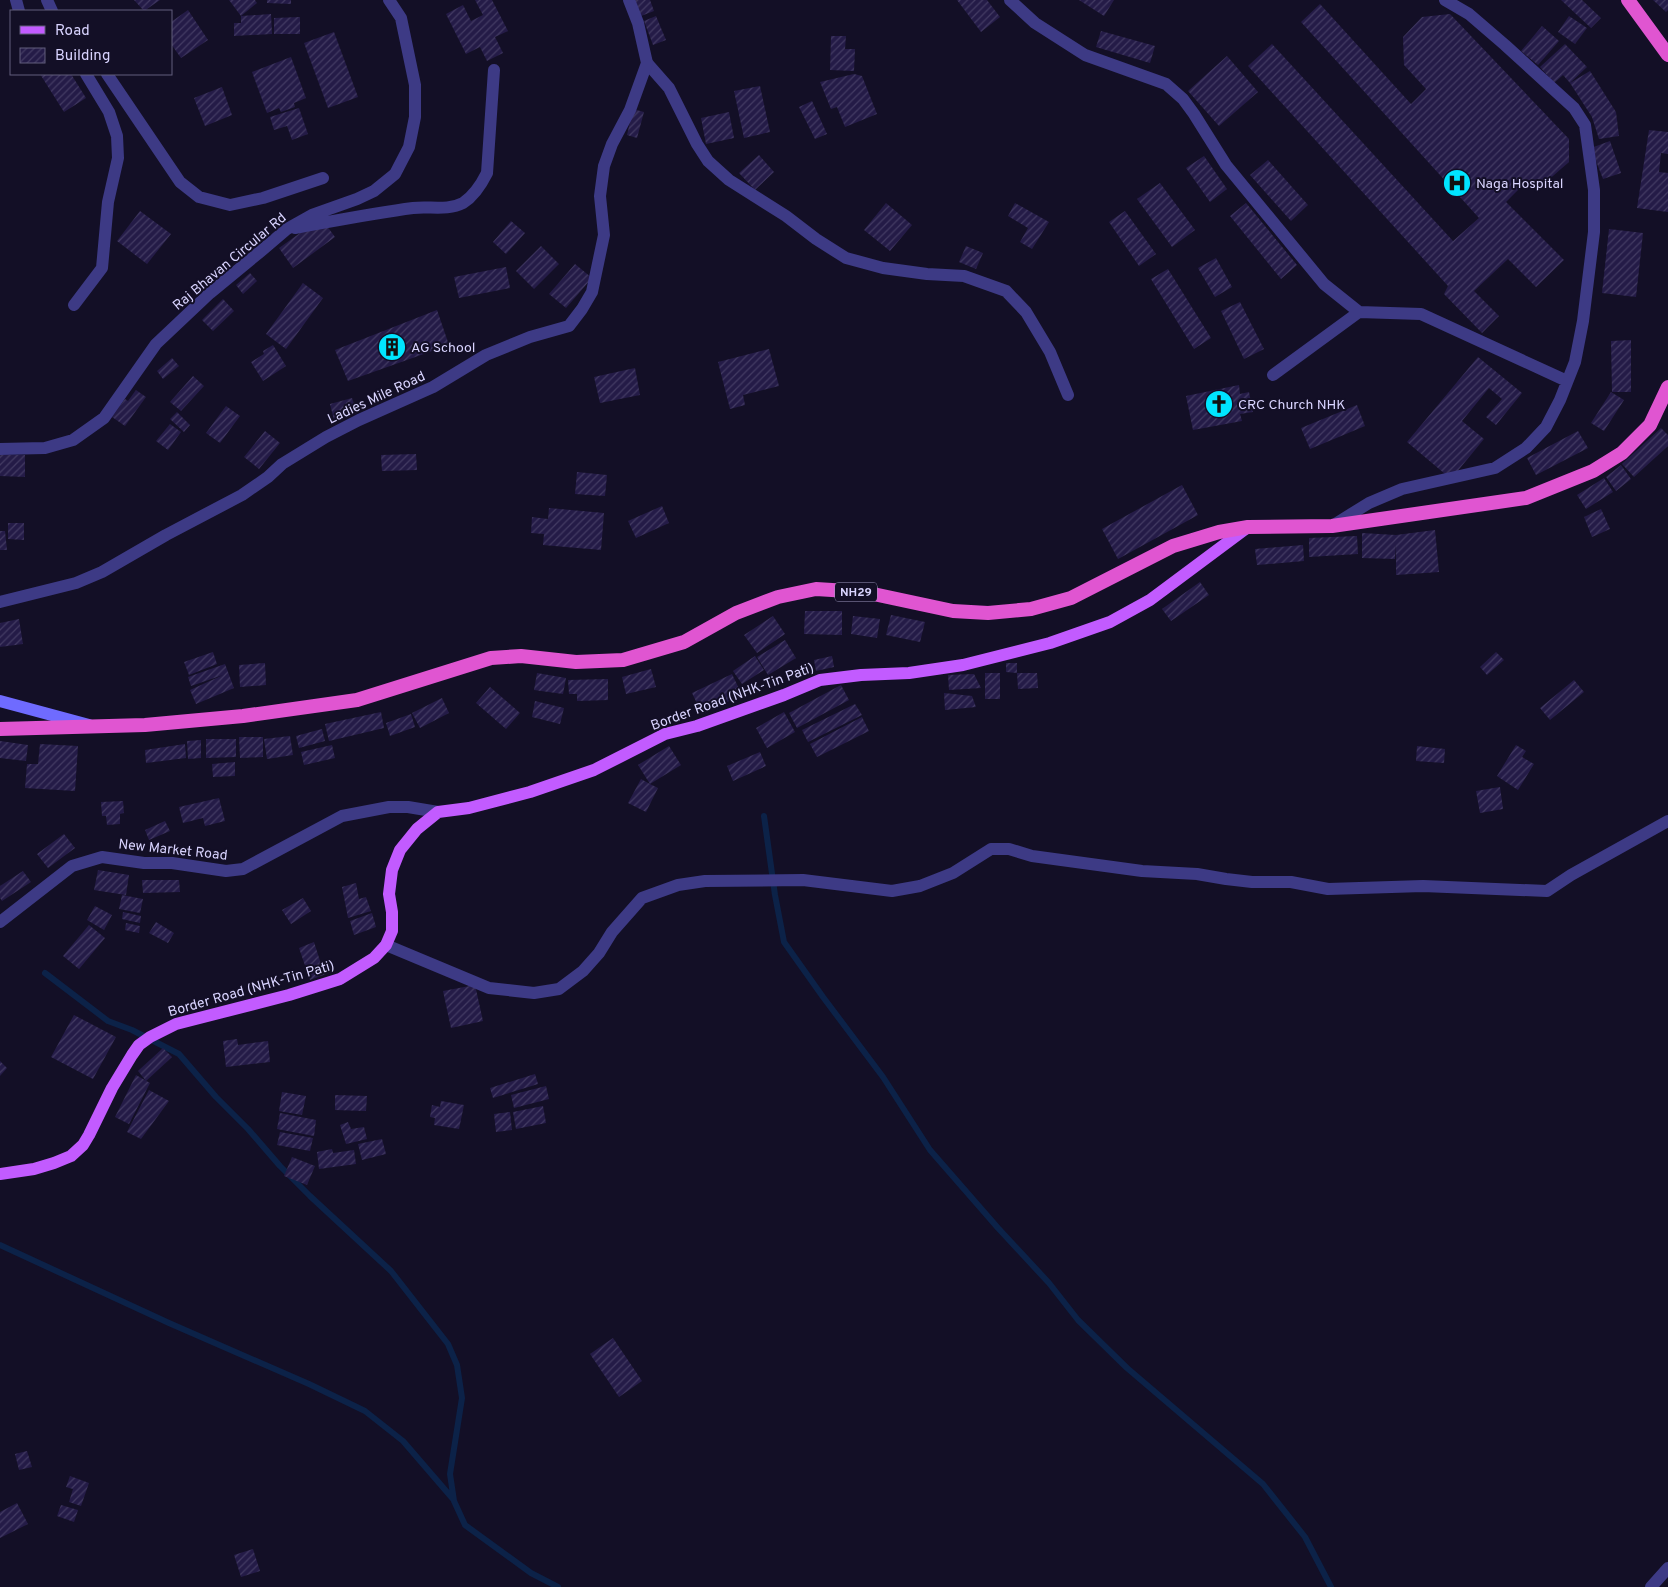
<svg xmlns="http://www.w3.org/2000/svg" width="1668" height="1587" viewBox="0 0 1668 1587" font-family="Overpass,sans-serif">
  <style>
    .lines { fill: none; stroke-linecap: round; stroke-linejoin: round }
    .stream { stroke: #0c2248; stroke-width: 6 }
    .building { fill: url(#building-hatch) }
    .minor { stroke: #3d3a85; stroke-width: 12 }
    .tertiary { stroke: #3d3a85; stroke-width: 12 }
    .secondary { stroke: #6f6bff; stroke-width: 12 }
    .primary { stroke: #c25bff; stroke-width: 12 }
    .trunk { stroke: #e055d1; stroke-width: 14 }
    .labels { text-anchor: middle; stroke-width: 4; stroke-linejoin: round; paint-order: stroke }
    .shield { fill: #130f26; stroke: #9e99be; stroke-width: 1 }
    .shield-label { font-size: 12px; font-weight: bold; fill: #d9d4ff }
    .poi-label { font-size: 14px; fill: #d9d4ff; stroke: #130f26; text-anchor: start }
    .street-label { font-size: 14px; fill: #d9d4ff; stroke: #130f26 }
  </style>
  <defs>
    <pattern id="building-hatch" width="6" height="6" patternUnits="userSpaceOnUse" patternTransform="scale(1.25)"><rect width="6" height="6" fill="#241b47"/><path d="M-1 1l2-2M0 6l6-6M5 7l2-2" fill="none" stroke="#433b63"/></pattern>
  </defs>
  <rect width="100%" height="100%" fill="#130f26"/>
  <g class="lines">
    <path class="stream" d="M764 816 775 895 784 942 823 997 883 1077 930 1150 998 1228 1049 1283 1078 1320 1127 1368 1263 1484 1305 1537 1331 1587
      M45 973 108 1021 132 1030 179 1054 216 1097 248 1129 280 1166 310 1196 391 1271 448 1344 457 1365 462 1398 450 1474 454 1501 465 1525 531 1573 558 1587
      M0 1245 169 1323 309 1384 365 1411 403 1441 453 1499"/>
  </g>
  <path class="building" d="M134 0H160L144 11Z
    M229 0H255L257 3 241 16Z
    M267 0H291V4L267 3Z
    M475 0H492L508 31 495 37 503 53 487 61 480 47 466 54 446 14 463 5 471 21 483 15Z
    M634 0H650L654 11 641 16Z
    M957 0H987L1000 17 981 32Z
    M1079 0H1114L1104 16Z
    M1561 0H1582L1601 18 1591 28Z
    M1653 0H1668V10L1666 12Z
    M1320 4 1411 104 1426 89 1404 65 1403 37 1422 17 1450 14 1569 139V162L1546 182 1525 183 1506 202 1564 260 1536 287 1508 259 1474 291 1499 316 1482 333 1444 294 1448 286 1248 66 1272 44 1453 241 1479 218 1301 22Z
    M188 10 208 40 181 58 171 44V22Z
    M271 14 272 34 234 36V23H241V16Z
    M656 16 666 40 653 45 644 21Z
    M1569 16 1587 28 1575 44 1558 32Z
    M300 17V34H274V18Z
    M1542 26 1559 41 1538 65 1521 51Z
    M1101 31 1155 46 1150 63 1096 47Z
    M334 32 358 97 328 108 304 43Z
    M831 36H846L845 49H855L854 71 830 70Z
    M1565 44 1587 67 1570 83 1590 71 1616 112 1619 136 1599 139 1592 117 1570 83 1563 75 1554 83 1540 67Z
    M1227 56 1258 92 1219 126 1188 91Z
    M291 57 306 98 294 103 295 107 281 112 279 108 267 113 252 72Z
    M40 74H71L86 98 64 112Z
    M854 74 862 76 877 114 845 127 837 107 831 109 820 82Z
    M760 86 770 132 744 138 734 91Z
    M222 87 232 115 205 126 194 98Z
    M812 101 827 134 815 139 799 107Z
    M299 108 308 134 292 140 287 126 274 130 270 117Z
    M633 109 644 112 637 138 627 135Z
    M729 112 734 138 706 144 701 118Z
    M1649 130 1668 132V154L1661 153 1659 172 1668 173V212L1637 208Z
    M1610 141 1621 173 1603 179 1591 148Z
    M759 155 774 172 755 190 739 173Z
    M1204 156 1227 189 1210 202 1186 168Z
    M1268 160 1308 205 1291 221 1250 175Z
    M1160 183 1195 230 1172 247 1137 199Z
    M886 203 912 225 890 251 864 230Z
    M1015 203 1049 222 1032 249 1020 242 1028 228 1008 216Z
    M1246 203 1297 265 1281 279 1230 216Z
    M140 211 171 234 147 264 117 241Z
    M1125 211 1156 254 1139 266 1109 222Z
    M321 218 335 237 293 268 279 248Z
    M511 221 525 233 506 254 493 242Z
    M1609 229 1643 233 1636 297 1602 293Z
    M541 246 559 264 534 289 516 271Z
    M966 246 983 253 976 269 959 262Z
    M1216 258 1232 287 1215 297 1198 268Z
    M575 264 592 278 566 308 549 294Z
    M506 267 510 288 459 298 454 277Z
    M1168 269 1211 338 1194 349 1151 279Z
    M250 273 257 281 243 294 236 285Z
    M303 283 323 298 286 349 266 334Z
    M223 299 234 311 213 331 202 320Z
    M1240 302 1264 349 1244 359 1221 311Z
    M437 310 449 345 348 381 335 350Z
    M1631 340V392H1612L1611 341Z
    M273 345 286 366 263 381 251 362 264 354 263 351Z
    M769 349 779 386 743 395 745 405 730 409 718 362Z
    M1478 357 1522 393 1496 425 1486 417 1502 399 1489 388 1462 421 1484 439 1451 479 1407 442Z
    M172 358 179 366 163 379 157 371Z
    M635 368 640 395 600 403 594 377Z
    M193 376 204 386 181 411 170 402Z
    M1239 385 1240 394 1249 392 1253 412 1240 414 1242 421 1193 430 1186 396Z
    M136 390 146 397 125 426 112 417 125 399 128 401Z
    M1611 392 1624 400 1604 431 1591 423Z
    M352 398 357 413 334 420 330 404Z
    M1357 405 1365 426 1310 449 1301 428Z
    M226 406 240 416 220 443 206 433Z
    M177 412 190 425 184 432 170 419Z
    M170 424 181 432 168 450 156 441Z
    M1661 428 1668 435V446L1634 477 1622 464Z
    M265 431 280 443 259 469 244 457Z
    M1578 431 1588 448 1536 475 1527 458Z
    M416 454 417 470 382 471 381 455Z
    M0 455H25V477L0 476Z
    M1621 465 1631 479 1616 491 1606 477Z
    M577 472 607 475 605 496 575 494Z
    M1604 478 1613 492 1586 509 1577 495Z
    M1182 485 1198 515 1118 559 1102 529Z
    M662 506 669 523 636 538 628 521Z
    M549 508 604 513 601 550 543 545 544 534 531 533 532 517 548 519Z
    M1601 509 1610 529 1592 537 1584 517Z
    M8 523H24V540L8 539Z
    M1435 530 1439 572 1396 575V544L1395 559 1362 558V533L1396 535Z
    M0 531H5L7 550H0Z
    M1357 536 1358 554 1309 557V538Z
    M1303 545 1304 561 1257 565 1255 549Z
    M1200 582 1209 595 1171 621 1162 609Z
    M805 611H842V635L804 634Z
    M891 615 925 622 920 642 886 635Z
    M773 616 785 634 757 653 744 635Z
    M853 616 880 619 877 638 851 634Z
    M19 619 23 644 0 647V623Z
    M785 640 796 658 768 675 757 657Z
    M213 652 217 664 189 675 184 662Z
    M1496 652 1504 660 1487 675 1480 667Z
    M755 656 764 670 742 684 733 671Z
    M832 656 834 667 816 671 814 660Z
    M265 663 266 685 240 687 239 665Z
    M1006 663H1017V673L1006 672Z
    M225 664 234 688 196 704 190 690 223 675 191 686 188 677Z
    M651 669 656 687 626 694 622 677Z
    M537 673 566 678 563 694 534 690Z
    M985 673H1000V699H985Z
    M1017 673H1037L1038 688 1018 689Z
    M732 674 742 695 702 714 692 693Z
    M974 674 981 688 949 690 948 675Z
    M608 679V700L577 701V694H569L568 680Z
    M1574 680 1584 692 1550 720 1540 708Z
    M841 685 849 700 797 728 789 713Z
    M490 687 520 713 506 729 476 703Z
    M944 693 972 696 976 707 945 710Z
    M442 698 449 713 420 728 412 713Z
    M535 701 564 708 560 724 532 717Z
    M855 704 862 715 808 742 802 730Z
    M381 712 384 728 329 741 325 724Z
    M784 712 795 732 767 748 756 728Z
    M411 714 415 727 390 736 386 723Z
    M862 717 869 731 817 757 810 744Z
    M322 729 325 741 299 748 296 736Z
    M290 736 293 755 267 759 264 739Z
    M239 737H263V757L240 758Z
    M206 739H236V757L206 758Z
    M201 740V758L188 759 187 741Z
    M0 741 28 745 26 761 0 758Z
    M40 744 78 746 75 791 25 788 27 764H38Z
    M185 744 186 758 146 763 145 750Z
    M332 745 335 758 304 765 301 752Z
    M1516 745 1526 751 1522 757 1534 764 1518 790 1497 776Z
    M669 746 681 765 650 784 658 788 646 812 628 803 641 779 650 784 638 765Z
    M1417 746 1445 749 1444 763 1416 761Z
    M760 752 766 766 733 781 727 766Z
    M235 762V776L213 777 212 764Z
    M1500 787 1503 809 1480 813 1476 791Z
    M219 798 225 821 205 826 203 818 183 823 179 807Z
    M123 801 124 813 120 814V824L107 825 106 816H102L101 802Z
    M165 821 170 831 149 840 145 830Z
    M64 834 75 848 48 868 37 854Z
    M98 870 129 875 126 895 94 890Z
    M23 871 31 882 2 901 0 898V886Z
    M142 880H179L180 892 143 893Z
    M356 883 359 899 366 897 371 911 348 918 342 887Z
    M122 895 143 899 140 913 119 909Z
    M303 898 311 911 291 924 282 910Z
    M95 906 112 915 104 930 87 920Z
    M123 912 141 916 140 923 122 919Z
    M372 913 376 927 354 935 350 921Z
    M156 922 174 933 168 943 149 933Z
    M126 923 140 926 139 933 125 930Z
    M89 925 105 938 79 969 63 956Z
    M314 942 321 964 331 961 334 971 310 980 299 948Z
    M475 985 483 1021 451 1028 443 991Z
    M74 1015 116 1037 93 1079 51 1057Z
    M237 1039 238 1045 268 1041 270 1062 226 1067 223 1041Z
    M163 1048 172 1057 146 1081 138 1071Z
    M0 1061 7 1068 0 1076Z
    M535 1074 538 1084 493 1098 490 1088Z
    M136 1075 150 1083 129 1124 115 1117Z
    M546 1086 549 1099 514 1108 511 1095Z
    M149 1090 169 1101 141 1139 127 1132Z
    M282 1092 306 1096 302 1115 279 1111Z
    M335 1095 367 1096 366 1111 335 1110Z
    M441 1101 464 1105 459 1129 434 1125 435 1118 430 1117 432 1105 440 1107Z
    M543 1106 546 1123 516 1129 513 1112Z
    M510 1112 512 1130 496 1132 494 1114Z
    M280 1113 316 1120 314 1136 277 1129Z
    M348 1122 351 1129 364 1127 367 1139 346 1144 340 1125Z
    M280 1132 313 1138 310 1151 277 1145Z
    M382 1139 386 1154 362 1160 358 1144Z
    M332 1149 333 1153 354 1150 356 1164 319 1169 317 1152Z
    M292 1157 315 1166 307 1185 284 1176Z
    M613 1338 642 1381 619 1397 590 1354Z
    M27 1451 32 1467 19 1470 15 1454Z
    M70 1476 89 1483 81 1506 69 1502 73 1489 66 1487Z
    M17 1503 28 1524 0 1538V1512Z
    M61 1505 78 1510 74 1522 57 1516Z
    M253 1549 260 1571 241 1577 234 1555Z"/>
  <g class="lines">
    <path class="minor" d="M16 0 19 11
      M47 0 52 11
      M1010 0 1035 23 1085 55 1166 84 1183 99 1194 114 1226 165 1324 284 1359 312 1421 314 1567 381
      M647 63 669 88 697 144 708 161 729 180 786 216 816 239 846 258 883 268 927 274 964 276 1006 291 1026 312 1050 352 1068 395
      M107 74 180 182 199 197 230 205 263 198 323 178
      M295 228C334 221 374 213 413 208 429 206 448 211 463 203 474 196 481 185 487 173L494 70
      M74 305 102 268 108 202 118 158 117 136 109 112 86 74
      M1273 375 1359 312
      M0 449 45 448 73 440 104 418 156 344 210 293 261 251 287 229 312 215 357 199 374 191 395 174 409 147 415 117V85L401 18 389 0
      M1332 526 1369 503 1402 489 1495 468 1526 448 1546 427 1560 400 1575 362 1583 321 1594 232V190L1585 125 1574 108 1505 45 1469 14 1445 0
      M386 945 489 988 534 993 559 989 583 971 599 953 612 932 642 898 678 885 705 881 803 880 892 891 920 886 953 873 991 849H1009L1032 856 1142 871 1197 874 1226 879 1252 882H1291L1328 889 1423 886 1547 891 1571 875 1668 821"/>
    <path class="tertiary" d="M0 602 76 583 102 572 166 535 242 495 268 477 282 464 326 437 359 420 433 387 486 355 530 337 569 326 582 309 592 292 604 235 600 196 604 166 612 144 630 110 647 63 638 23 629 0
      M0 922 72 866 102 857 144 863H172L226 871 243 869 342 816 389 807H408L438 812
      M1651 1587 1668 1568"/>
    <path class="secondary" d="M0 701 89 725"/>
    <path class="primary" d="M0 1174 34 1169 54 1163 71 1156 83 1145 89 1135 112 1088 132 1055 139 1045 150 1037 176 1024 289 995 340 979 374 958 386 945 392 931V912L389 894 392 870 400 850 417 829 438 812 469 808 530 792 594 770 665 734 697 726 784 695 820 680 861 675 909 673 963 665 1050 643 1110 622 1150 600 1248 527"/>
    <path class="trunk" d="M1628 0 1668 55
      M0 729 145 725 243 716 357 700 491 658 521 656 576 662 623 660 684 642 736 613 778 597 816 589 864 592 953 611 988 613 1031 609 1071 598 1173 546 1219 532 1248 527 1332 526 1526 498 1593 471 1622 453 1650 425 1668 387"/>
  </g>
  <defs>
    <symbol id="hospital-disc" viewBox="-11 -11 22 22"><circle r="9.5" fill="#00e5ff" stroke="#130f26"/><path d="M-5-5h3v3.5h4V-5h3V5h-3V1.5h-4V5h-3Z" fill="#111"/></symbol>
    <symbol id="building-disc" viewBox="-11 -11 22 22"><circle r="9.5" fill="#00e5ff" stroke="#130f26"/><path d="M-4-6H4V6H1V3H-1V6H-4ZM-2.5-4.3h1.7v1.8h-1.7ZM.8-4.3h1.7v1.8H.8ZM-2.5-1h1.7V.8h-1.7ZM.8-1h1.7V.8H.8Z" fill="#111"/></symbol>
    <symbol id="church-disc" viewBox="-11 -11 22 22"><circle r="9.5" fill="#00e5ff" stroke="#130f26"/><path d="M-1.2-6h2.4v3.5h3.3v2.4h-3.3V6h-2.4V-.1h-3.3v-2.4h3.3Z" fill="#111"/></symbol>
  </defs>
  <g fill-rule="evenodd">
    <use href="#hospital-disc" x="1441" y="167" width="32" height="32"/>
    <use href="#building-disc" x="376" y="331" width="32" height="32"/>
    <use href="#church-disc" x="1203" y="388" width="32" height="32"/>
  </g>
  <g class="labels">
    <rect class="shield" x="835" y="582.5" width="42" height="19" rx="4"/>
    <g class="shield-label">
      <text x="856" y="596">NH29</text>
    </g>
    <g class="poi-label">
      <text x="1476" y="188">Naga Hospital</text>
      <text x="411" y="352">AG School</text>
      <text x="1238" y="409">CRC Church NHK</text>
    </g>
    <g class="street-label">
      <text transform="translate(229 261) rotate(-40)" y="5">Raj Bhavan Circular Rd</text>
      <text transform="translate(376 397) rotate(-25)" y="5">Ladies Mile Road</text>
      <text transform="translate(732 696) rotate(-20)" y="5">Border Road (NHK-Tin Pati)</text>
      <text transform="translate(173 849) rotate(6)" y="5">New Market Road</text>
      <text transform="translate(251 988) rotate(-16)" y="5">Border Road (NHK-Tin Pati)</text>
    </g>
  </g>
  <rect x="10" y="10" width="162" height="65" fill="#130f26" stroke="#625e7d"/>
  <rect x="20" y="26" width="25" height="8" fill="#c25bff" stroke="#625e7d"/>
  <text x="55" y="35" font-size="15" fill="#d9d4ff">Road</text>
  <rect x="20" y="48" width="25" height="15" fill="url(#building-hatch)" stroke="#625e7d"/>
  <text x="55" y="60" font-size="15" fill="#d9d4ff">Building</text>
</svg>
